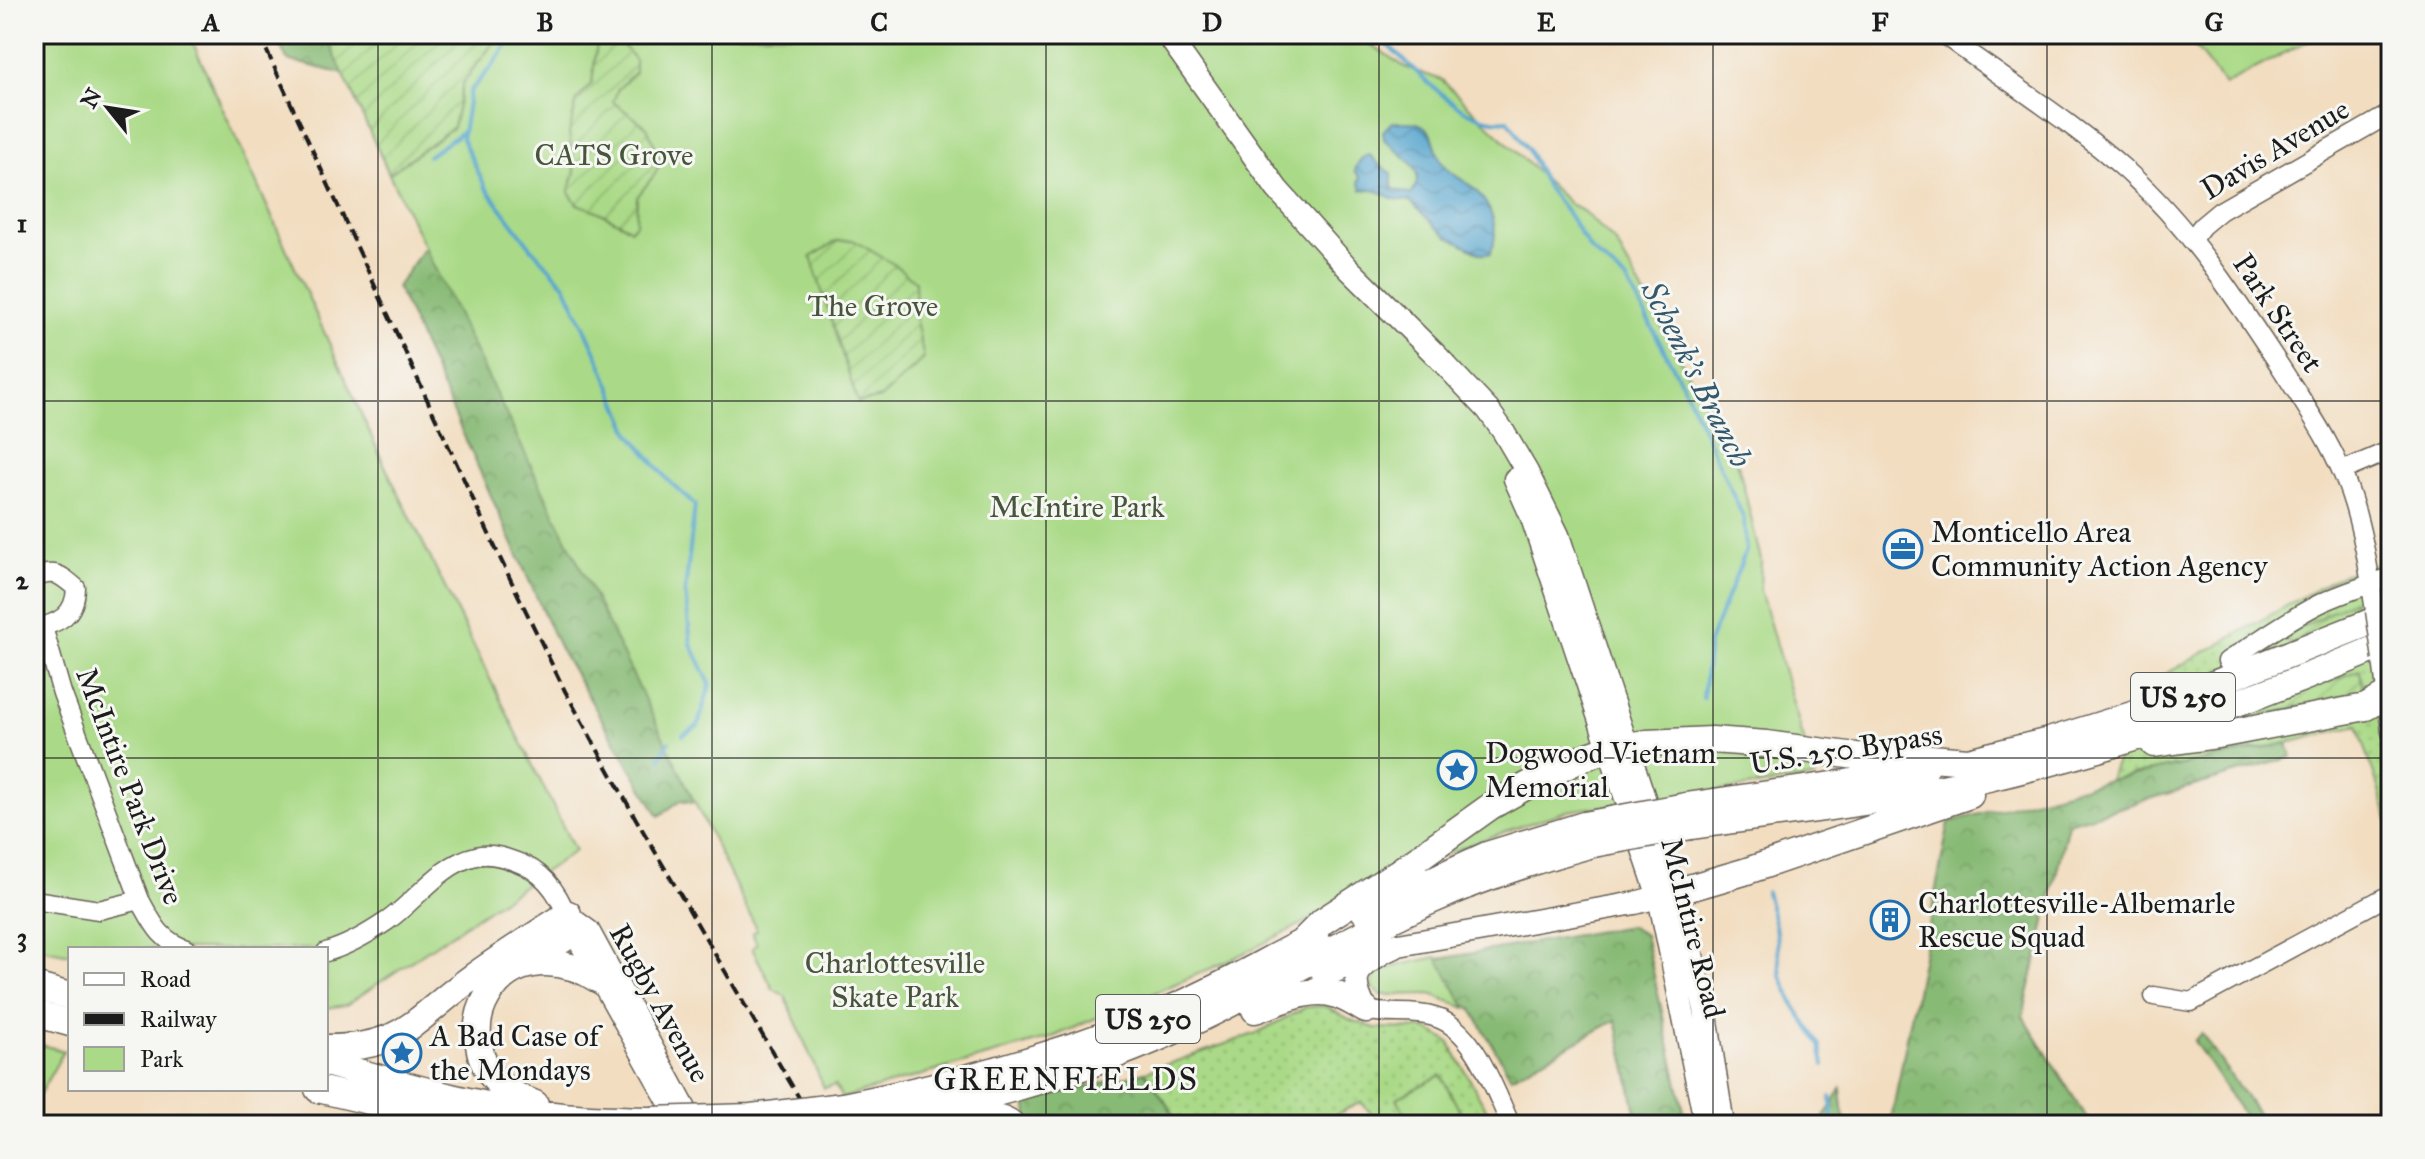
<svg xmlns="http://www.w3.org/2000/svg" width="2425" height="1159" viewBox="0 0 2425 1159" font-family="'IM FELL Great Primer',serif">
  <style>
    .grass { fill: url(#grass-dots); stroke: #637b52; stroke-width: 2 }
    .forest { fill: url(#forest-crowns); stroke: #526b48; stroke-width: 2 }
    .park { fill: #aada87; stroke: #637b52; stroke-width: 2 }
    .garden { fill: url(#garden-furrows); stroke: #637b52; stroke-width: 2 }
    .water { fill: url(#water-waves); stroke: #386075; stroke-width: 2 }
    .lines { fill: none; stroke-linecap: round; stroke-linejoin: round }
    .stream { stroke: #54a4ce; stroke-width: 4 }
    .minor-casing { stroke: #676055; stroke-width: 21 }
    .major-casing { stroke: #676055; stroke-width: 25 }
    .highway-casing { stroke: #676055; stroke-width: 29 }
    .minor { stroke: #fff; stroke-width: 18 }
    .major { stroke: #fff; stroke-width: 22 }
    .highway { stroke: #fff; stroke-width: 26 }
    .rail { stroke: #1c1c1c; stroke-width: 4; stroke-dasharray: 12 6; stroke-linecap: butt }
    .minor-bridge-casing { stroke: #676055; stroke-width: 21; stroke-linecap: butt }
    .highway-bridge-casing { stroke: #676055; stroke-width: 29; stroke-linecap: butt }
    .minor-bridge { stroke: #fff; stroke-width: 18 }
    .highway-bridge { stroke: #fff; stroke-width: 26 }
    .grid { fill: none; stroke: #1c1c1c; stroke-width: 2; stroke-opacity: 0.55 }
    .labels { text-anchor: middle; stroke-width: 6; stroke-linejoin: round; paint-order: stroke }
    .shield { fill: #f6f6f2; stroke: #5d5d5c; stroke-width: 2 }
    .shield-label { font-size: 28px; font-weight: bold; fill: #1c1c1c }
    .street-label { font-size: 30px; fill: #1c1c1c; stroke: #f6f6f2 }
    .park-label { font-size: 30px; fill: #47553c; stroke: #f6f6f2 }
    .poi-label { font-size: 30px; fill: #1c1c1c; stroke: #f6f6f2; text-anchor: start }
    .water-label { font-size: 32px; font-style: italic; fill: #35596c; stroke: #f6f6f2 }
    .neighbourhood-label { font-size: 32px; letter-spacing: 2px; fill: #1c1c1c; stroke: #f6f6f2 }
    .neatline { fill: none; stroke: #1c1c1c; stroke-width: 3 }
    .grid-label { font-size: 26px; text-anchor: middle; font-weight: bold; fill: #1c1c1c }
  </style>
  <defs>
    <pattern id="grass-dots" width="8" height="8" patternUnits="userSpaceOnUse" patternTransform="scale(2)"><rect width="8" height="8" fill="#aada87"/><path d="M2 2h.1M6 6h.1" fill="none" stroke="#92ba74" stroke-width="1.8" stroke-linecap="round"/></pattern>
    <pattern id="forest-crowns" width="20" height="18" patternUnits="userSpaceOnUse" patternTransform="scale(2)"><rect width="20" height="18" fill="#87ba74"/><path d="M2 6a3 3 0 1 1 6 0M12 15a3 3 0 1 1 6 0" fill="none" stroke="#749f64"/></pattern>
    <pattern id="garden-furrows" width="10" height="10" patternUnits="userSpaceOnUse" patternTransform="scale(2)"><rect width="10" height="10" fill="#aada87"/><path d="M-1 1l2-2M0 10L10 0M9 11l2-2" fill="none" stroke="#92ba74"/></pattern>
    <pattern id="water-waves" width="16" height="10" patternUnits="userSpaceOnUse" patternTransform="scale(2)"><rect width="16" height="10" fill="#54a4ce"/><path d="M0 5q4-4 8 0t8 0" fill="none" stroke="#4585a6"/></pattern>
  </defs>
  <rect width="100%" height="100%" fill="#f6f6f2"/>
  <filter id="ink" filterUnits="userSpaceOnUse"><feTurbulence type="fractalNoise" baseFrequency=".0125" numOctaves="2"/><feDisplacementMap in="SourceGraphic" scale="16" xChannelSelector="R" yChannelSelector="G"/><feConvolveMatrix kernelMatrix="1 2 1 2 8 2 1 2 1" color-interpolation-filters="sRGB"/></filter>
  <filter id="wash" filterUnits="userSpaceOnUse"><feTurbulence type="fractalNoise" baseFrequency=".006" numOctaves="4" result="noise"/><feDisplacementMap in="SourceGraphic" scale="32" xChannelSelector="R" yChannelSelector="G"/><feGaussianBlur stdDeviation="1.8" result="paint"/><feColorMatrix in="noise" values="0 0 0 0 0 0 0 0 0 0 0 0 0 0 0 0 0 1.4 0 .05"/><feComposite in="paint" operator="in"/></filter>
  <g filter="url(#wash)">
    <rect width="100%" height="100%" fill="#f2ddc0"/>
    <path class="grass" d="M2391 560V828L2358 725 2288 743 2109 780 2150 683 2343 574Z
      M1325 1006 1351 1020 1375 1028 1427 1029 1449 1042 1495 1125H1382L1361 1102 1333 1116 1337 1125H1164L1173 1115 1145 1072 1257 1033 1306 1007Z"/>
    <path class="forest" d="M275 34H586L738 810 681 800 659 816 559 647 397 287 460 196 418 102 340 73 287 60Z
      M2288 743 2292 757 2068 823 2023 1016 2091 1125H1890L1949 822 2109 780Z
      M1629 926 1645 935 1687 1125H1639L1616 1020 1511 1077 1471 1008 1444 994 1433 960Z
      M2201 1033 2265 1125H2250L2194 1041Z
      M1145 1072 1174 1115 1164 1125H1044L1029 1121 1026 1102Z
      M1841 1089 1844 1117 1851 1125H1824L1823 1119Z"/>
    <path class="park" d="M34 34H189L383 462 575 851 346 1005 326 1008V949H70V954L34 947Z
      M500 34H1355L1405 67 1442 80 1571 205 1583 211 1616 243 1739 467 1761 560 1760 590 1815 778 1567 811 1509 830 1430 860 1228 961 1050 1038 842 1098 835 1085 824 1088 785 996 773 989 752 948 757 944 752 933 757 930 389 174 453 127 463 83Z
      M2185 34H2320L2225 85Z
      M1437 957 1466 1008 1431 994 1381 995 1372 987 1374 977 1383 970 1396 966Z
      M34 1043 64 1051 34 1104Z
      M1441 1075 1467 1125H1411L1397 1098Z"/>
    <path class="garden" d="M325 34H500L463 83 453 127 389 174Z
      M598 34H614L635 60V72L618 89 613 102 647 127 661 160 655 174 637 197 636 224 631 229 597 211 577 204 569 192 575 172 569 133 577 100 592 83Z
      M853 240 895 265 915 281 916 320 924 359 881 398 858 403 811 257 837 241Z
      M2353 600 2355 617 2291 643 2280 639Z
      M2360 670 2363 691 2264 715 2262 707Z"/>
    <path class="water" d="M1392 122C1402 123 1413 120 1422 125 1437 134 1434 151 1442 163 1450 175 1462 178 1472 187 1491 204 1502 230 1490 254L1480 253 1449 237 1436 227 1410 201 1394 199 1373 189 1362 190 1359 181 1361 178 1355 171C1357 163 1361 156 1370 155L1382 167 1392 173V188L1411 195C1430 165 1400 157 1384 139L1383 131Z"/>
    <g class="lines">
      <path class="stream" d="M514 34 493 65 470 91 462 139 486 188 532 249 565 285 597 354 630 433 667 479 695 505 685 592 691 644 710 684 698 726 683 735
        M1374 34C1412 61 1457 127 1508 120L1528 150 1548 189 1568 214 1590 249 1627 281 1684 387 1744 519 1746 551 1709 642 1703 698
        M428 156 462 132
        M660 759 669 742
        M1766 892 1775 925 1781 976 1794 1005 1820 1045 1824 1065
        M1831 1097 1832 1125"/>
    </g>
  </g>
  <g filter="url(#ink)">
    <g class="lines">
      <defs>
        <path id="minor" d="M1943 34C2003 79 2071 121 2127 171 2190 228 2234 296 2280 366 2306 407 2335 447 2350 493 2363 531 2369 571 2375 611
          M2192 239 2202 226 2220 211 2391 113
          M2342 471 2391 450
          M34 578C55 569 61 575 76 588 75 616 59 623 34 629
          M43 627 62 693 140 900C153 923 159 940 186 949
          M2382 659 2391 732
          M2227 661C2257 642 2287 620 2319 604 2342 593 2367 585 2391 577
          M34 900 99 910 140 900
          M568 914 590 930 696 1125
          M326 952C347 946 368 934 387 921 416 901 440 864 476 856 492 852 510 859 524 865 551 877 565 905 573 933L680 1125
          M2154 996 2191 1002 2391 894
          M1366 1010C1388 1016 1412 1010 1434 1017 1475 1028 1494 1090 1511 1125"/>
        <path id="major" d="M1167 34 1277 189 1348 268 1437 356 1488 410 1503 431 1527 472 1558 535 1683 917 1705 1009 1723 1125
          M1515 479 1531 515 1659 897 1706 1125
          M1366 1010C1345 971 1362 967 1393 946L1635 903 1673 893"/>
        <path id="highway" d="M2154 744 2218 735 2366 707 2387 695
          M1686 806 1846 783 1925 769
          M1691 826C1788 812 1888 802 1984 779 2124 747 2259 698 2391 642
          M1675 892 1744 872 1970 795
          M1364 911 1487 855 1584 825
          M1302 942 1323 921 1397 873 1491 806 1539 779 1585 757 1611 748 1647 743 1712 740 1767 744 1856 756 1919 757 1968 761 2049 741 2148 710 2391 614
          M527 962 573 933
          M1325 974 1352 961 1393 946
          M34 986 70 996
          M1255 1010C1279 1002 1312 985 1337 995 1347 998 1357 1005 1366 1010
          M34 1013 70 1023
          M326 1048C405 1048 413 1020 470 979 502 956 535 935 568 914
          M326 1063C401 1084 475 1107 553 1115 585 1119 618 1119 651 1120
          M318 1089 471 1125
          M535 1104C522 1099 508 1092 498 1083 488 1073 481 1059 479 1045 476 1028 478 1012 487 997 511 954 562 956 599 980
          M843 1106C954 1084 1064 1055 1168 1010 1219 989 1266 960 1315 936
          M933 1119C955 1119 997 1109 1012 1125
          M851 1125C959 1105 1069 1078 1169 1033 1258 994 1340 941 1428 902 1482 878 1537 859 1593 844"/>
      </defs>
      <use href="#minor" class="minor-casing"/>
      <use href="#major" class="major-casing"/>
      <use href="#highway" class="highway-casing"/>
      <use href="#minor" class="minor"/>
      <use href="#major" class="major"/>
      <use href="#highway" class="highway"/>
      <path class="rail" d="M259 34 500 558 565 691 636 819 815 1125"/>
      <defs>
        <path id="minor-bridge" d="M2375 611 2382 659"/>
        <path id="highway-bridge" d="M1584 825 1686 806
          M1593 844 1691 826
          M651 1120 751 1117 843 1106"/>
      </defs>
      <use href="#minor-bridge" class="minor-bridge-casing"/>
      <use href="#highway-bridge" class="highway-bridge-casing"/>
      <use href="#minor-bridge" class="minor-bridge"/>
      <use href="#highway-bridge" class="highway-bridge"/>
    </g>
  </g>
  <path class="grid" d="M378 34V1125M712 34V1125M1046 34V1125M1379 34V1125M1713 34V1125M2047 34V1125M34 401H2391M34 758H2391"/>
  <defs>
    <symbol id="office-ring" viewBox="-11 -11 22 22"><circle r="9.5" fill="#f6f6f2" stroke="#1f6fb2" stroke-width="1.5"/><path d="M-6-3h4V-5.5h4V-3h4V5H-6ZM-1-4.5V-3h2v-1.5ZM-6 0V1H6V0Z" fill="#1f6fb2"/></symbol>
    <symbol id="sight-ring" viewBox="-11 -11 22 22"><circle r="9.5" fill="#f6f6f2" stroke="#1f6fb2" stroke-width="1.5"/><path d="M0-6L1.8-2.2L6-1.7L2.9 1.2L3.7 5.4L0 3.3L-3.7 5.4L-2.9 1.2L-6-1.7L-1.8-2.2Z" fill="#1f6fb2"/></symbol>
    <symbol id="building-ring" viewBox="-11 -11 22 22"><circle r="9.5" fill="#f6f6f2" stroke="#1f6fb2" stroke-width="1.5"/><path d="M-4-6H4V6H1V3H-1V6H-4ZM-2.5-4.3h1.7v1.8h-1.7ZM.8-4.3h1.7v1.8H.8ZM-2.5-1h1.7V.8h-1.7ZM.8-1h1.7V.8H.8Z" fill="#1f6fb2"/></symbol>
  </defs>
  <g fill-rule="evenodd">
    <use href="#office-ring" x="1881" y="527" width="44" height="44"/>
    <use href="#sight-ring" x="1435" y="748" width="44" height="44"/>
    <use href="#building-ring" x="1868" y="898" width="44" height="44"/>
    <use href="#sight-ring" x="380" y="1031" width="44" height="44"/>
  </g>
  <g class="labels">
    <g class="shield">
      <rect x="2131" y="673" width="104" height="48" rx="6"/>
      <rect x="1096" y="995" width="104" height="48" rx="6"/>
    </g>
    <g class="shield-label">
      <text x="2183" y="707">US 250</text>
      <text x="1148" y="1029">US 250</text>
    </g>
    <g class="street-label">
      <text transform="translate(2275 149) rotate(-31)" y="10">Davis Avenue</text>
      <text transform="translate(2278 313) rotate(56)" y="10">Park Street</text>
      <text transform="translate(1846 749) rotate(-9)" y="10">U.S. 250 Bypass</text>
      <text transform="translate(130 786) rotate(69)" y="10">McIntire Park Drive</text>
      <text transform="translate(1693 928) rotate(76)" y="10">McIntire Road</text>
      <text transform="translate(660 1003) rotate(61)" y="10">Rugby Avenue</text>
    </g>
    <g class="park-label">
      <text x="614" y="165">CATS Grove</text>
      <text x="873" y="316">The Grove</text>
      <text x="1077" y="517">McIntire Park</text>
      <text x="895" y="973">Charlottesville<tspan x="895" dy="34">Skate Park</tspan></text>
    </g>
    <g class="poi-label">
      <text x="1931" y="542">Monticello Area<tspan x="1931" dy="34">Community Action Agency</tspan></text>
      <text x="1485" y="763">Dogwood Vietnam<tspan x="1485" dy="34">Memorial</tspan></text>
      <text x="1918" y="913">Charlottesville-Albemarle<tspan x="1918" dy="34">Rescue Squad</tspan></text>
      <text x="430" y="1046">A Bad Case of<tspan x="430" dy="34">the Mondays</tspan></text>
    </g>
    <g class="water-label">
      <text transform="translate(1697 374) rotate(63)" y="11">Schenk's Branch</text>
    </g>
    <g class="neighbourhood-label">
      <text x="1066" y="1090">GREENFIELDS</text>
    </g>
  </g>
  <rect width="2425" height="1159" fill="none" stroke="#f6f6f2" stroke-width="88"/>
  <rect x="68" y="947" width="260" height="144" fill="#f6f6f2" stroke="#9f9f9c" stroke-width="2"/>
  <rect x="84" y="973" width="40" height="12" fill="#ffffff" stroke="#9f9f9c" stroke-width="2"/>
  <text x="140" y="987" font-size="24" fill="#1c1c1c">Road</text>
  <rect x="84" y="1013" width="40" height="12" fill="#1c1c1c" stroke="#9f9f9c" stroke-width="2"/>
  <text x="140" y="1027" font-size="24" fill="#1c1c1c">Railway</text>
  <rect x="84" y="1047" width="40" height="24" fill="#aada87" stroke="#9f9f9c" stroke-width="2"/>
  <text x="140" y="1067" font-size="24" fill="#1c1c1c">Park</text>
  <g transform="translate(108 108) rotate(300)" stroke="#f6f6f2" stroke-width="6" paint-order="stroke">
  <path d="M0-6L14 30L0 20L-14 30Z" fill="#1c1c1c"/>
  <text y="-12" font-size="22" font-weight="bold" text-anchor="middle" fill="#1c1c1c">N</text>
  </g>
  <rect x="44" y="44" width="2337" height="1071" class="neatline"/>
  <g class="grid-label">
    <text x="211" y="31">A</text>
    <text x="545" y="31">B</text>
    <text x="879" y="31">C</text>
    <text x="1212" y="31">D</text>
    <text x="1546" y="31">E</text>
    <text x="1880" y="31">F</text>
    <text x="2214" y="31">G</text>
    <text x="22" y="232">1</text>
    <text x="22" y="589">2</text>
    <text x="22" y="946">3</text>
  </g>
</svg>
